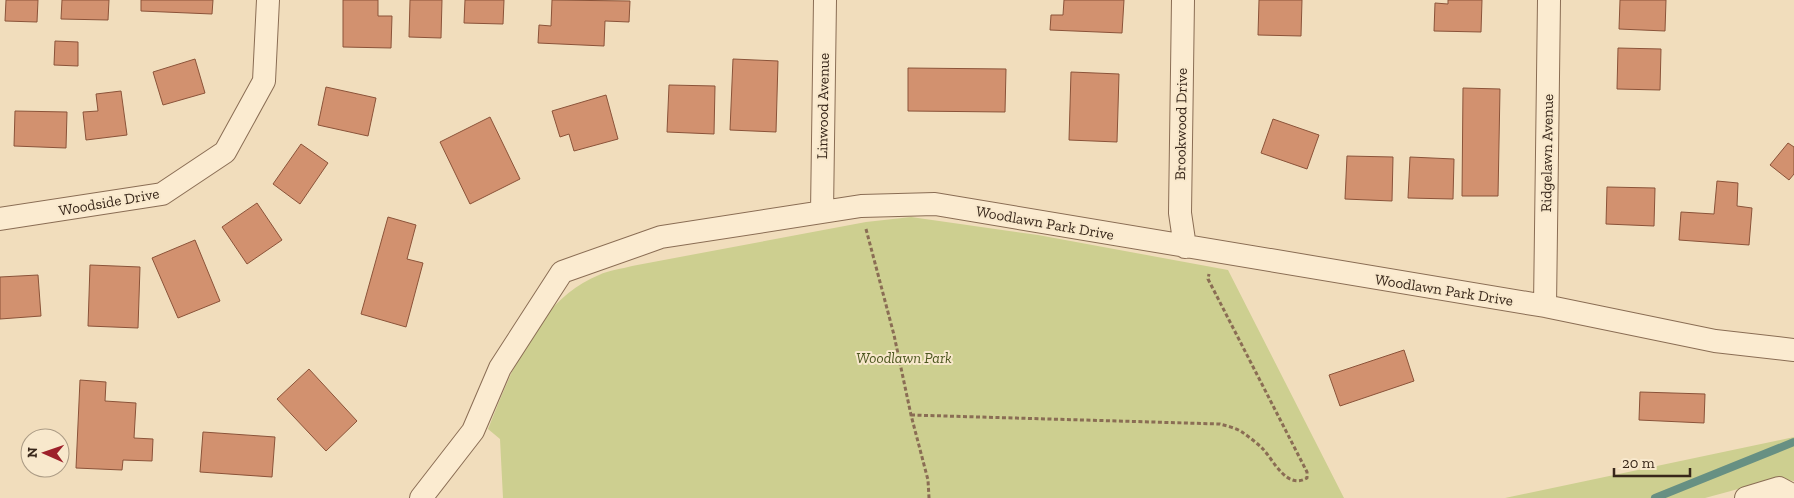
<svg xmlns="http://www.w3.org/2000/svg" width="1794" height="498" viewBox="0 0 1794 498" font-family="'Zilla Slab',serif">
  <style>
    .green { fill: #cdcf90 }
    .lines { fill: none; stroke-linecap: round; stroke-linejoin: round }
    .stream { stroke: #679083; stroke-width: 8 }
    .building { fill: #d2916f; stroke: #8b5339 }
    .street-casing { stroke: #8a6d54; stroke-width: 24 }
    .path { stroke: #8a6d54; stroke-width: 3; stroke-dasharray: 4 2.5; stroke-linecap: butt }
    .street { stroke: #fbebd0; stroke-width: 22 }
    .labels { text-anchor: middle; stroke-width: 4; stroke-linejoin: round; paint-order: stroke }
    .street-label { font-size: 15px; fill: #38271a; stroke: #f8e8cc }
    .park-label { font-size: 15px; font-style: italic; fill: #4c561f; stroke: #f8e8cc }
  </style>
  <rect width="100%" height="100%" fill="#f1ddbc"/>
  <path class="green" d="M911 217 1038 235 1228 270 1344 498H503L500 439 488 429C511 372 537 300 599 275 609 270 622 269 632 266L866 222Z
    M1794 437V481L1780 479 1764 482 1705 498H1505Z"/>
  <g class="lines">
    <path class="stream" d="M1655 498 1794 442"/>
  </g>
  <path class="building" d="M6 0H38L37 22 5 21Z
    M62 0H109L108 20 61 19Z
    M141 0H213L212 14 141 11Z
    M343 0H378V16H392L391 48 343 47Z
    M410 0H442L441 38 409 37Z
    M465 0H504L503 24 464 23Z
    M552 0 630 1 629 22 605 21 604 46 538 43 539 25 551 26Z
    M1064 0H1124L1122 33 1050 30 1051 15H1063Z
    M1259 0H1302L1301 36 1258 35Z
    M1448 0H1482L1481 32 1434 31 1435 3 1448 4Z
    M1620 0H1666L1665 31 1619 29Z
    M55 41 78 42V66L54 65Z
    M1618 48 1661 49 1660 90 1617 89Z
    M195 59 205 93 163 105 153 72Z
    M733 59 778 61 776 132 730 130Z
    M908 68 1006 69 1005 112 908 111Z
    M1071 72 1119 74 1117 142 1069 140Z
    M669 85 715 86 714 134 667 132Z
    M326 87 376 98 368 136 318 125Z
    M1463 88 1500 89 1498 196H1462Z
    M121 91 127 135 86 140 83 112 98 111 96 94Z
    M606 95 618 139 574 151 569 134 560 137 552 111Z
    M15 111 67 112 66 148 14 146Z
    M490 117 520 179 470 204 440 142Z
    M1273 119 1319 135 1307 169 1261 153Z
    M1788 143 1794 147V174L1789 180 1770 165Z
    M301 144 328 163 300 204 273 184Z
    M1347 156 1393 157 1392 201 1345 199Z
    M1410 157 1454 159 1453 199 1408 198Z
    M1717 181 1738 183 1737 206 1752 208 1749 245 1679 240 1681 212 1714 214Z
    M1607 187 1655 188 1654 226 1606 224Z
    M257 203 282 240 247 264 222 227Z
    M388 217 416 225 407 259 423 263 406 327 361 314Z
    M195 240 220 301 178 318 152 258Z
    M90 265 140 267 138 328 88 326Z
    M38 275 41 316 0 319V277Z
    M1404 350 1414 381 1340 406 1329 375Z
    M309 369 357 421 326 451 277 399Z
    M80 380 106 382 105 401 136 403 134 438 153 439 152 461 123 460 122 470 76 468Z
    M1640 392 1705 394 1704 423 1639 420Z
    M203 432 275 437 272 477 200 472Z"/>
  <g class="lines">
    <defs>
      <path id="street" d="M1183 0 1180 213 1185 247
        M822 212 825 0
        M0 219 162 194 225 152 264 81 268 0
        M1545 306 1549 0
        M421 498 473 431 500 368 562 272 661 237 861 206 935 204 1545 306 1715 341 1794 350
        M1746 498 1779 488 1794 496"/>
    </defs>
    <use href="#street" class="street-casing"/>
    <path class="path" d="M866 229 894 335 911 415 928 480 929 498
      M911 415 1220 424C1227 426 1236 428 1242 432 1249 437 1257 443 1263 449 1274 461 1287 490 1307 478V472L1208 279 1209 274"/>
    <use href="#street" class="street"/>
  </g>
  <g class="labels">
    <g class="street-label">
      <text transform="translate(823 106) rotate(-89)" y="5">Linwood Avenue</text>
      <text transform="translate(1181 124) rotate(-89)" y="5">Brookwood Drive</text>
      <text transform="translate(1547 153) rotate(-89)" y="5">Ridgelawn Avenue</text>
      <text transform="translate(109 202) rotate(-10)" y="5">Woodside Drive</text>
      <text transform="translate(1045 223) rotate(10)" y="5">Woodlawn Park Drive</text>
      <text transform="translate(1444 290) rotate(9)" y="5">Woodlawn Park Drive</text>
    </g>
    <g class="park-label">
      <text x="904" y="363">Woodlawn Park</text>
    </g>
  </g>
  <g transform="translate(45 453) rotate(272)"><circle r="24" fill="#f8e8cc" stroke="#ab9b85"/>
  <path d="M0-4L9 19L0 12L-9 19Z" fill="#9d202a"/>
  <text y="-8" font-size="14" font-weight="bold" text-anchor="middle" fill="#38271a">N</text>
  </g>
  <path d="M1614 468v8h76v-8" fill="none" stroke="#38271a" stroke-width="2.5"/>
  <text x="1622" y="468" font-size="15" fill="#38271a" stroke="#f8e8cc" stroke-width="4" paint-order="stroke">20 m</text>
</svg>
